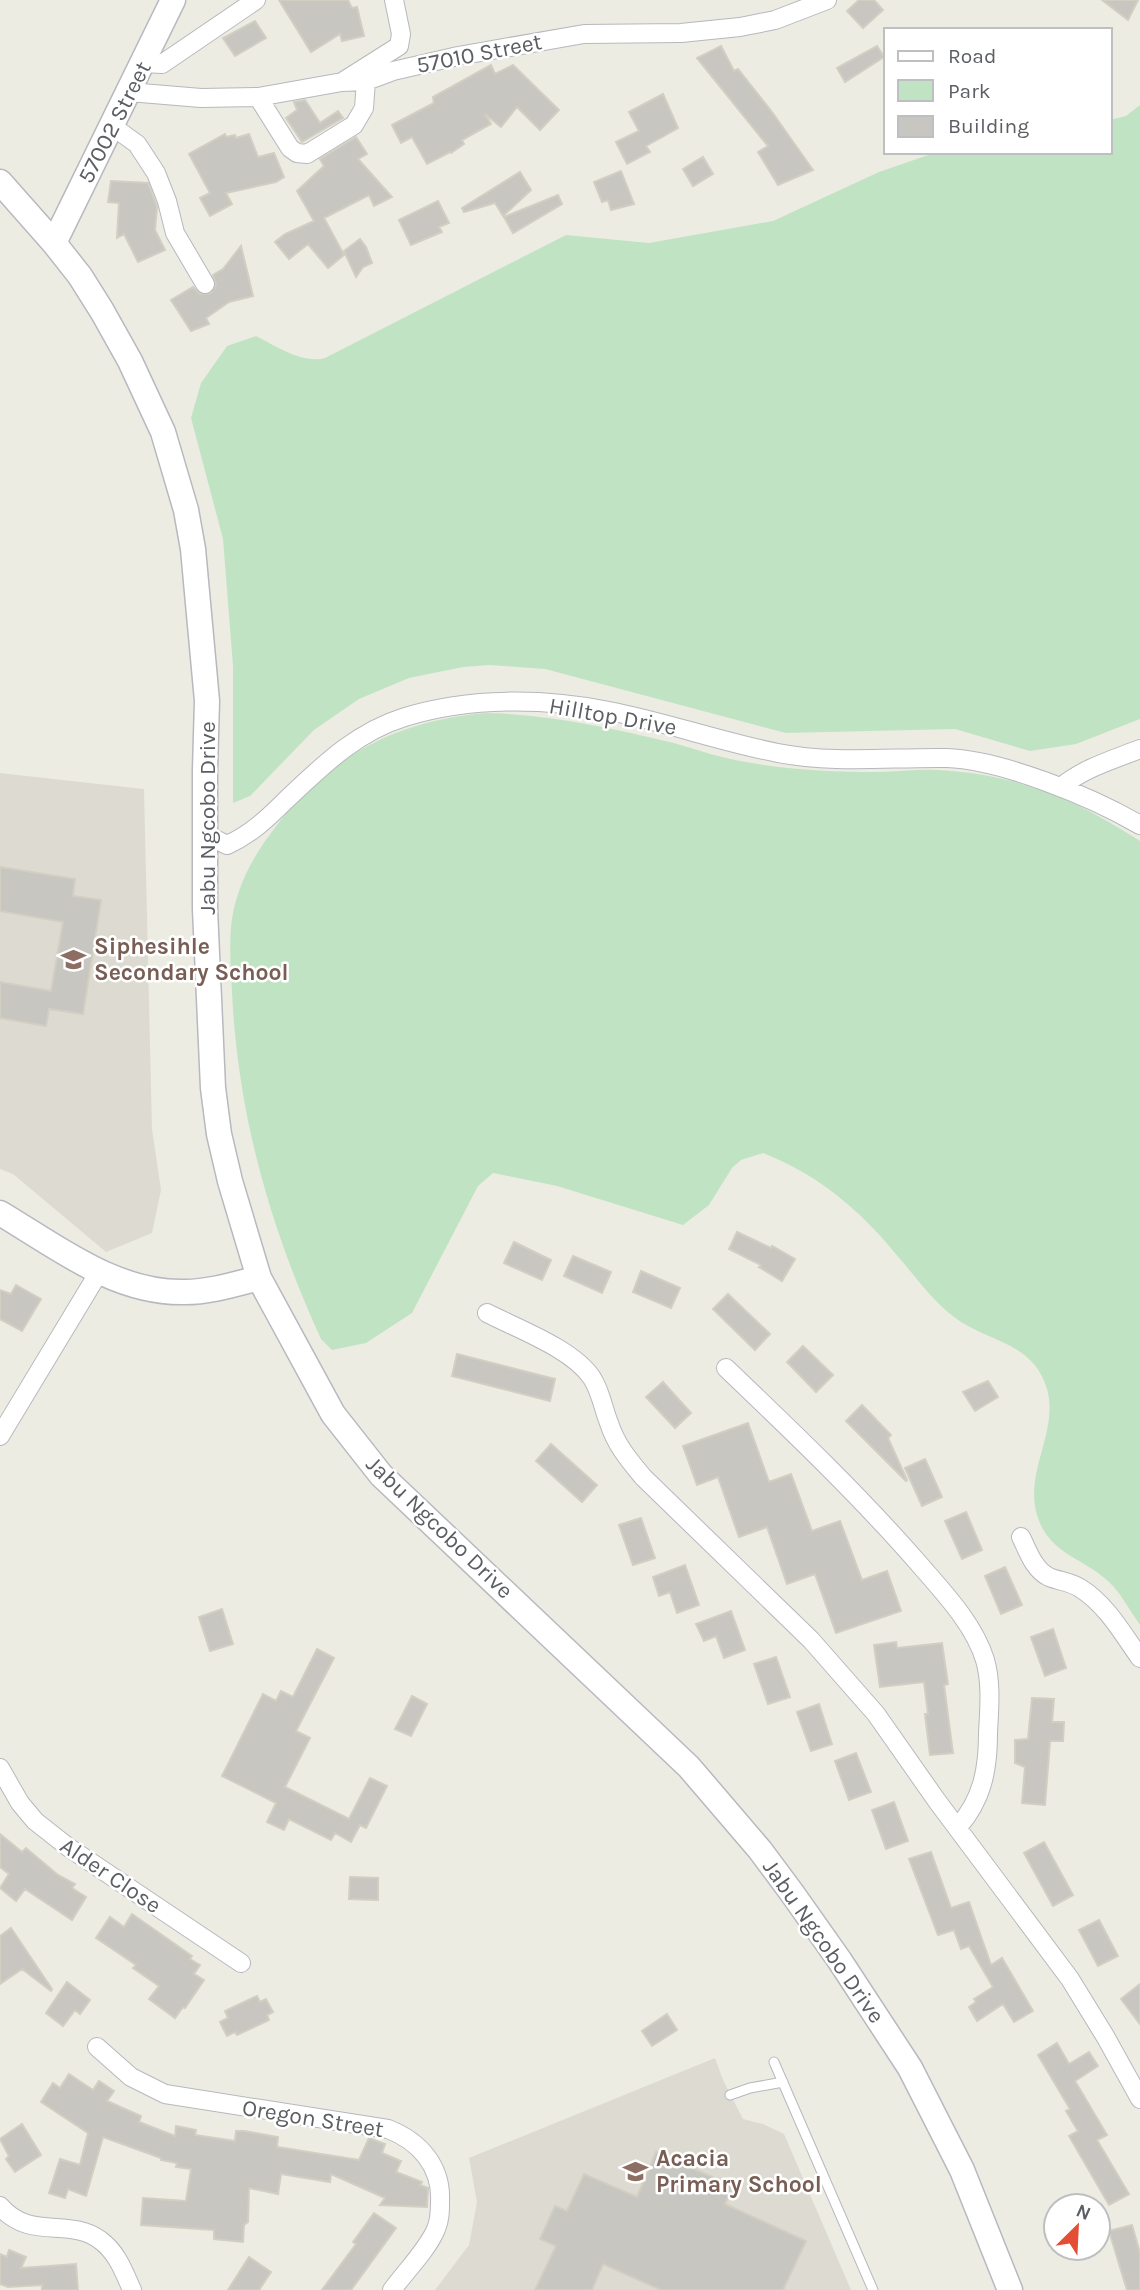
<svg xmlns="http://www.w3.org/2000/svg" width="1140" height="2290" viewBox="0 0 1140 2290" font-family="Karla,sans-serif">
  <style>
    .education { fill: #dddbd1 }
    .green { fill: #c0e4c3 }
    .building { fill: #c8c6c0; stroke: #d2cec2; stroke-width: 2 }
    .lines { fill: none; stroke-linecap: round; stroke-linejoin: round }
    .lane-casing { stroke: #b6b8bd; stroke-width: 11 }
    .street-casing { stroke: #b6b8bd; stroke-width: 20 }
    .secondary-casing { stroke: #b7b9bf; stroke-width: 27 }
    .lane { stroke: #fff; stroke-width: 9 }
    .street { stroke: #fff; stroke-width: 18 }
    .secondary { stroke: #fff; stroke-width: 24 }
    .labels { text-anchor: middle; stroke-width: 5; stroke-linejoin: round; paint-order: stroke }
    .street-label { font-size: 23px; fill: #5b5e63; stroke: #fff }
    .education-label { font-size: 23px; font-weight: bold; fill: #785e54; stroke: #fff; text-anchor: start }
  </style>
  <rect width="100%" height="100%" fill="#edece3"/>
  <path class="education" d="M0 773 144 789 152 1129 161 1190 152 1233 106 1252 13 1174 0 1169Z
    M715 2058 723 2080 743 2119 763 2124 784 2134 851 2290H435L469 2245 477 2202 469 2158Z"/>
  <path class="green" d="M1140 105V719L1076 744 1030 751 955 729 786 733 545 669 490 665 463 667 409 678 359 699 314 730 250 796 233 803V666L223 539 191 418 201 383 227 346 256 336C276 346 302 364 325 358L566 235 649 243 773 221 879 172 937 152H1110V120L1126 116Z
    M485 713C549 714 612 728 674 743 698 750 721 758 746 762 790 770 833 772 878 772 898 772 917 769 937 770 1016 774 1074 798 1140 841V1625C1130 1611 1121 1593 1109 1582 1083 1557 1049 1555 1037 1515 1024 1472 1059 1431 1047 1389 1033 1341 988 1343 954 1317 931 1299 919 1281 900 1259 861 1211 821 1176 763 1153L741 1160 732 1168 709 1205 683 1225 557 1186 493 1173 478 1186 412 1313 366 1343 332 1350 321 1339C270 1228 238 1115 232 993 231 967 228 938 233 913 239 883 253 857 271 833 325 758 394 721 485 713Z"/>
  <path class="building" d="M279 0H348L352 8 357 7 364 36 342 41 340 34 311 52Z
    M859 0H874L883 10 863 28 847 11Z
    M1102 0H1138L1128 20Z
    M255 21 266 38 235 56 223 38Z
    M721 46 734 71 738 69 772 112 813 170 778 185 758 152 768 146 697 58Z
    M877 46 884 57 845 82 837 68Z
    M491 65 495 74 513 65 559 110 540 130 517 107 501 127 485 114 491 124 462 140 464 144 451 153 450 152 427 164 412 137 401 143 392 125 434 103 433 97Z
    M663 94 678 128 646 146 650 152 627 164 616 142 639 131 629 112Z
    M305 100 320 123 338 111 343 118 302 142 286 118 297 110 294 102Z
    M225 134 226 137 235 135 236 138 249 134 258 157 274 153 284 177 276 182 226 193 232 204 210 216 200 198 210 193 189 154Z
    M356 137 367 154 358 159 392 197 374 206 369 195 324 218 344 255 328 268 308 244 289 259 275 242 285 234 314 221 297 191 324 166 320 159Z
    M703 157 713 174 693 186 683 169Z
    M621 171 634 204 611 210 608 200 602 202 594 182Z
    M520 172 531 190 503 216 495 203 464 212 462 208Z
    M111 181 148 183 157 207 155 230 165 250 138 262 124 234 117 238 119 203 108 202Z
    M558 195 562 204 513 233 504 217Z
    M438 201 449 223 439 227 442 232 411 245 399 220Z
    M360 239 366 247 372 263 363 267 356 277 344 251Z
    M241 246 253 296 229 302 206 318 209 324 191 331 171 300 193 287 200 294 211 293 216 285 213 275 223 269Z
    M0 867 75 879 73 896 101 900 83 1014 49 1009 46 1026 0 1018V982L51 991 63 922 0 911Z
    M737 1232 771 1248 772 1246 795 1259 782 1281 759 1267 761 1265 729 1249Z
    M514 1242 551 1260 542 1280 504 1263Z
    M573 1256 611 1272 602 1293 564 1276Z
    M641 1271 680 1288 671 1308 633 1292Z
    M16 1285 41 1299 22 1331 0 1319V1290L11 1294Z
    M728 1294 770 1334 755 1350 713 1309Z
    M803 1346 833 1375 816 1392 787 1362Z
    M457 1354 555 1379 550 1401 452 1376Z
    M988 1381 998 1397 975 1411 963 1392Z
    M663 1382 691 1413 675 1428 646 1397Z
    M862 1405 891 1435 888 1438 907 1480 906 1481 846 1421Z
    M748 1423 769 1482 791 1474 812 1531 840 1521 862 1580 887 1571 901 1611 836 1633 815 1574 787 1584 767 1527 739 1537 718 1477 697 1485 683 1446Z
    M551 1444 597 1485 582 1502 536 1461Z
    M925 1459 942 1497 922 1506 905 1468Z
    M966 1512 982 1550 962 1559 945 1521Z
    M641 1518 655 1558 633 1565 619 1525Z
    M685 1565 699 1605 677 1613 670 1592 659 1596 653 1577Z
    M1005 1567 1022 1605 1001 1614 985 1576Z
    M222 1609 233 1644 210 1651 199 1617Z
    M731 1611 745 1650 724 1658 716 1636 704 1641 696 1624Z
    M1053 1629 1066 1668 1045 1676 1031 1637Z
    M896 1642 897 1648 942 1643 948 1684 944 1685 953 1753 930 1755 925 1714H928L924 1682 880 1687 874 1645Z
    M317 1649 334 1658 296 1731 310 1738 285 1787 349 1819 370 1778 387 1786 366 1828 360 1825 351 1842 335 1833 331 1840 289 1819 284 1830 267 1822 276 1803 222 1776 263 1694 276 1701 281 1691 293 1697Z
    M776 1657 790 1697 768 1704 754 1664Z
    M412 1696 427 1704 411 1736 395 1729Z
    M1032 1698 1054 1699 1052 1722H1064L1063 1741H1050L1045 1805 1022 1803 1025 1767 1015 1763V1740L1028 1739Z
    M819 1704 832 1744 811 1751 797 1712Z
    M856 1753 871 1792 849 1800 835 1761Z
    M894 1802 908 1841 886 1849 872 1810Z
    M0 1834 22 1852 26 1848 58 1875 75 1884 72 1888 86 1897 72 1920 25 1889 16 1901 0 1888 9 1874 0 1867Z
    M1044 1842 1073 1895 1053 1906 1024 1853Z
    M931 1852 951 1908 969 1902 991 1965 1002 1958 1033 2011 1014 2022 1003 2004 977 2021 969 2007 976 2002 974 1999 993 1987 969 1946 961 1949 954 1930 938 1935 909 1859Z
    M350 1877 378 1878V1900L349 1899Z
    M132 1914 192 1956 190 1959 200 1965 194 1974 204 1980 185 2008 183 2007 175 2018 149 1999 159 1986 133 1968 136 1965 96 1938 110 1917 124 1927Z
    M1099 1920 1118 1956 1098 1966 1079 1930Z
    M11 1928 52 1989 51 1991 22 1969 0 1984V1936Z
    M67 1982 90 2000 80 2014 75 2010 63 2026 46 2013Z
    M1140 1984V2024L1121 1999Z
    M257 1996 260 2002 266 1999 273 2012 267 2015 269 2020 237 2035 235 2032 227 2036 220 2022 228 2018 225 2011Z
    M667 2014 677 2030 652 2046 642 2031Z
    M1057 2043 1069 2064 1089 2052 1098 2066 1075 2081 1107 2135 1097 2140 1129 2194 1109 2205 1069 2136 1078 2131 1066 2111 1070 2109 1038 2055Z
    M69 2074 93 2090 99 2081 114 2091 107 2101 141 2116 139 2122 175 2136 176 2126 196 2130 195 2135 235 2141 236 2131H244L278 2137 277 2147 359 2160 369 2138 385 2144 382 2153 401 2161 396 2172 422 2182 420 2185 428 2188 427 2207 380 2205 385 2198 331 2174 330 2182 281 2174 278 2194 249 2188 248 2222 244 2225 243 2242 214 2239V2230L141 2225 143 2198 186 2201 191 2169 176 2167 177 2163 161 2160V2158L103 2137 86 2196 68 2189 65 2198 49 2193 60 2159 80 2165 88 2133 41 2102 53 2083 60 2088Z
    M22 2124 41 2155 15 2172 6 2159 9 2156 0 2139Z
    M656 2152 733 2186 725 2204 806 2241 783 2290H661L603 2264 592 2290H535L556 2246 540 2239 555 2206 567 2211 584 2174 637 2197Z
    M374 2213 396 2228 351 2290H322L356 2244 353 2242Z
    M1132 2225 1140 2253V2290H1127L1109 2231Z
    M9 2250 26 2257 21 2268 76 2264 78 2290H42V2285L8 2287 0 2284V2254L7 2257Z
    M249 2257 271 2272 259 2290H228Z"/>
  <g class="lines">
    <defs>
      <path id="lane" d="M774 2062 873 2290
        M730 2095 750 2088 783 2082"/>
      <path id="street" d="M144 63 162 64 256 0
        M342 82 399 46 401 34 394 0
        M129 92 201 98 258 97 342 82 366 81 393 71 458 56 584 34 681 33 740 27 775 20 827 0
        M258 97 290 148 297 153 307 154 354 125 364 108 366 81
        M112 126 137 144 156 173 167 201 175 233 205 284
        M1061 787C1084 768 1112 760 1140 749
        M205 834 227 845C250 835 268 818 286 800 322 766 356 732 405 717 470 697 544 698 609 711 666 722 721 742 778 753 834 764 891 757 947 758 1002 760 1092 797 1140 825
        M487 1313C518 1329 573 1349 592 1378 601 1392 603 1408 609 1423 616 1445 629 1460 643 1477L811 1640 876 1714 937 1801 1070 1979 1105 2036 1140 2099
        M726 1368C793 1432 859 1495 920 1565 944 1593 974 1624 985 1660 992 1684 989 1710 988 1734 988 1770 982 1800 958 1827
        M0 1436 99 1272
        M1021 1537C1028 1551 1034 1570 1049 1577 1059 1581 1071 1582 1080 1588 1106 1604 1123 1634 1140 1658
        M0 1768 20 1803 35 1821 68 1847 241 1963
        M97 2047 131 2077 165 2094 388 2129C419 2141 442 2166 440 2202 440 2211 440 2220 436 2229 428 2249 405 2272 392 2290
        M0 2206C29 2241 70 2217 100 2240 117 2252 124 2272 132 2290"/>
      <path id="secondary" d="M0 182 54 243 80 276 102 311 130 361 163 432 186 510 193 549 207 701 205 770V909L213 1088 219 1134 230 1181 259 1278 333 1414 381 1475 689 1767 760 1850 792 1893 840 1961 910 2068 962 2170 1010 2290
        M54 243 173 0
        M0 1213C57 1247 116 1294 185 1292 210 1292 235 1284 259 1278"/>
    </defs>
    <use href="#lane" class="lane-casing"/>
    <use href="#street" class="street-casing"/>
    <use href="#secondary" class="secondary-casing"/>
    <use href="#lane" class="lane"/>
    <use href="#street" class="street"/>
    <use href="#secondary" class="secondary"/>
  </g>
  <defs>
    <symbol id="school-bare" viewBox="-9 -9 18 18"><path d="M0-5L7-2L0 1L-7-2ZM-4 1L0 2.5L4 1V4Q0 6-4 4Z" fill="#8d6e63" stroke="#fff" stroke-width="2.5" paint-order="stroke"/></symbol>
  </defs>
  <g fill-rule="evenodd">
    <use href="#school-bare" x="56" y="942" width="35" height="35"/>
    <use href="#school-bare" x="618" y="2154" width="35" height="35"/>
  </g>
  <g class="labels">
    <g class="street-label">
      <text transform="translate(479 53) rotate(-11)" y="8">57010 Street</text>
      <text transform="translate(114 122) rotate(-63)" y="8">57002 Street</text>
      <text transform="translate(613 716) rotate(10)" y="8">Hilltop Drive</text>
      <text transform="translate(207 818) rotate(-90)" y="8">Jabu Ngcobo Drive</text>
      <text transform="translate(440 1527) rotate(44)" y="8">Jabu Ngcobo Drive</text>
      <text transform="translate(111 1875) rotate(34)" y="8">Alder Close</text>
      <text transform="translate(824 1941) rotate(55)" y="8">Jabu Ngcobo Drive</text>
      <text transform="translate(313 2118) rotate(9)" y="8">Oregon Street</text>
    </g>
    <g class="education-label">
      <text x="94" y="954">Siphesihle<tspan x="94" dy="26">Secondary School</tspan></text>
      <text x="656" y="2166">Acacia<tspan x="656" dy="26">Primary School</tspan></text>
    </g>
  </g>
  <rect x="884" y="28" width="228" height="126" fill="#ffffff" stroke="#bdbfc1" stroke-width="2"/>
  <rect x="898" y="51" width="35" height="10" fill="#ffffff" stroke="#bdbfc1" stroke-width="2"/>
  <text x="948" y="63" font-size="21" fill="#5b5e63">Road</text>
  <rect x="898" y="80" width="35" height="21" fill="#c0e4c3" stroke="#bdbfc1" stroke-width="2"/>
  <text x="948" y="98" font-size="21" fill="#5b5e63">Park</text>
  <rect x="898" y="116" width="35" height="21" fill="#c8c6c0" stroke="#bdbfc1" stroke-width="2"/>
  <text x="948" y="133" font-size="21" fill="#5b5e63">Building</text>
  <g transform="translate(1077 2227) rotate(24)"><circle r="33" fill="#ffffff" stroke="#bdbfc1" stroke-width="2"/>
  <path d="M0-5L12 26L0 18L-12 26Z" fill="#e34e34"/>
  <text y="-10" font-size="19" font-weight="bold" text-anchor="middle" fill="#5b5e63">N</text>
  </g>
</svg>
